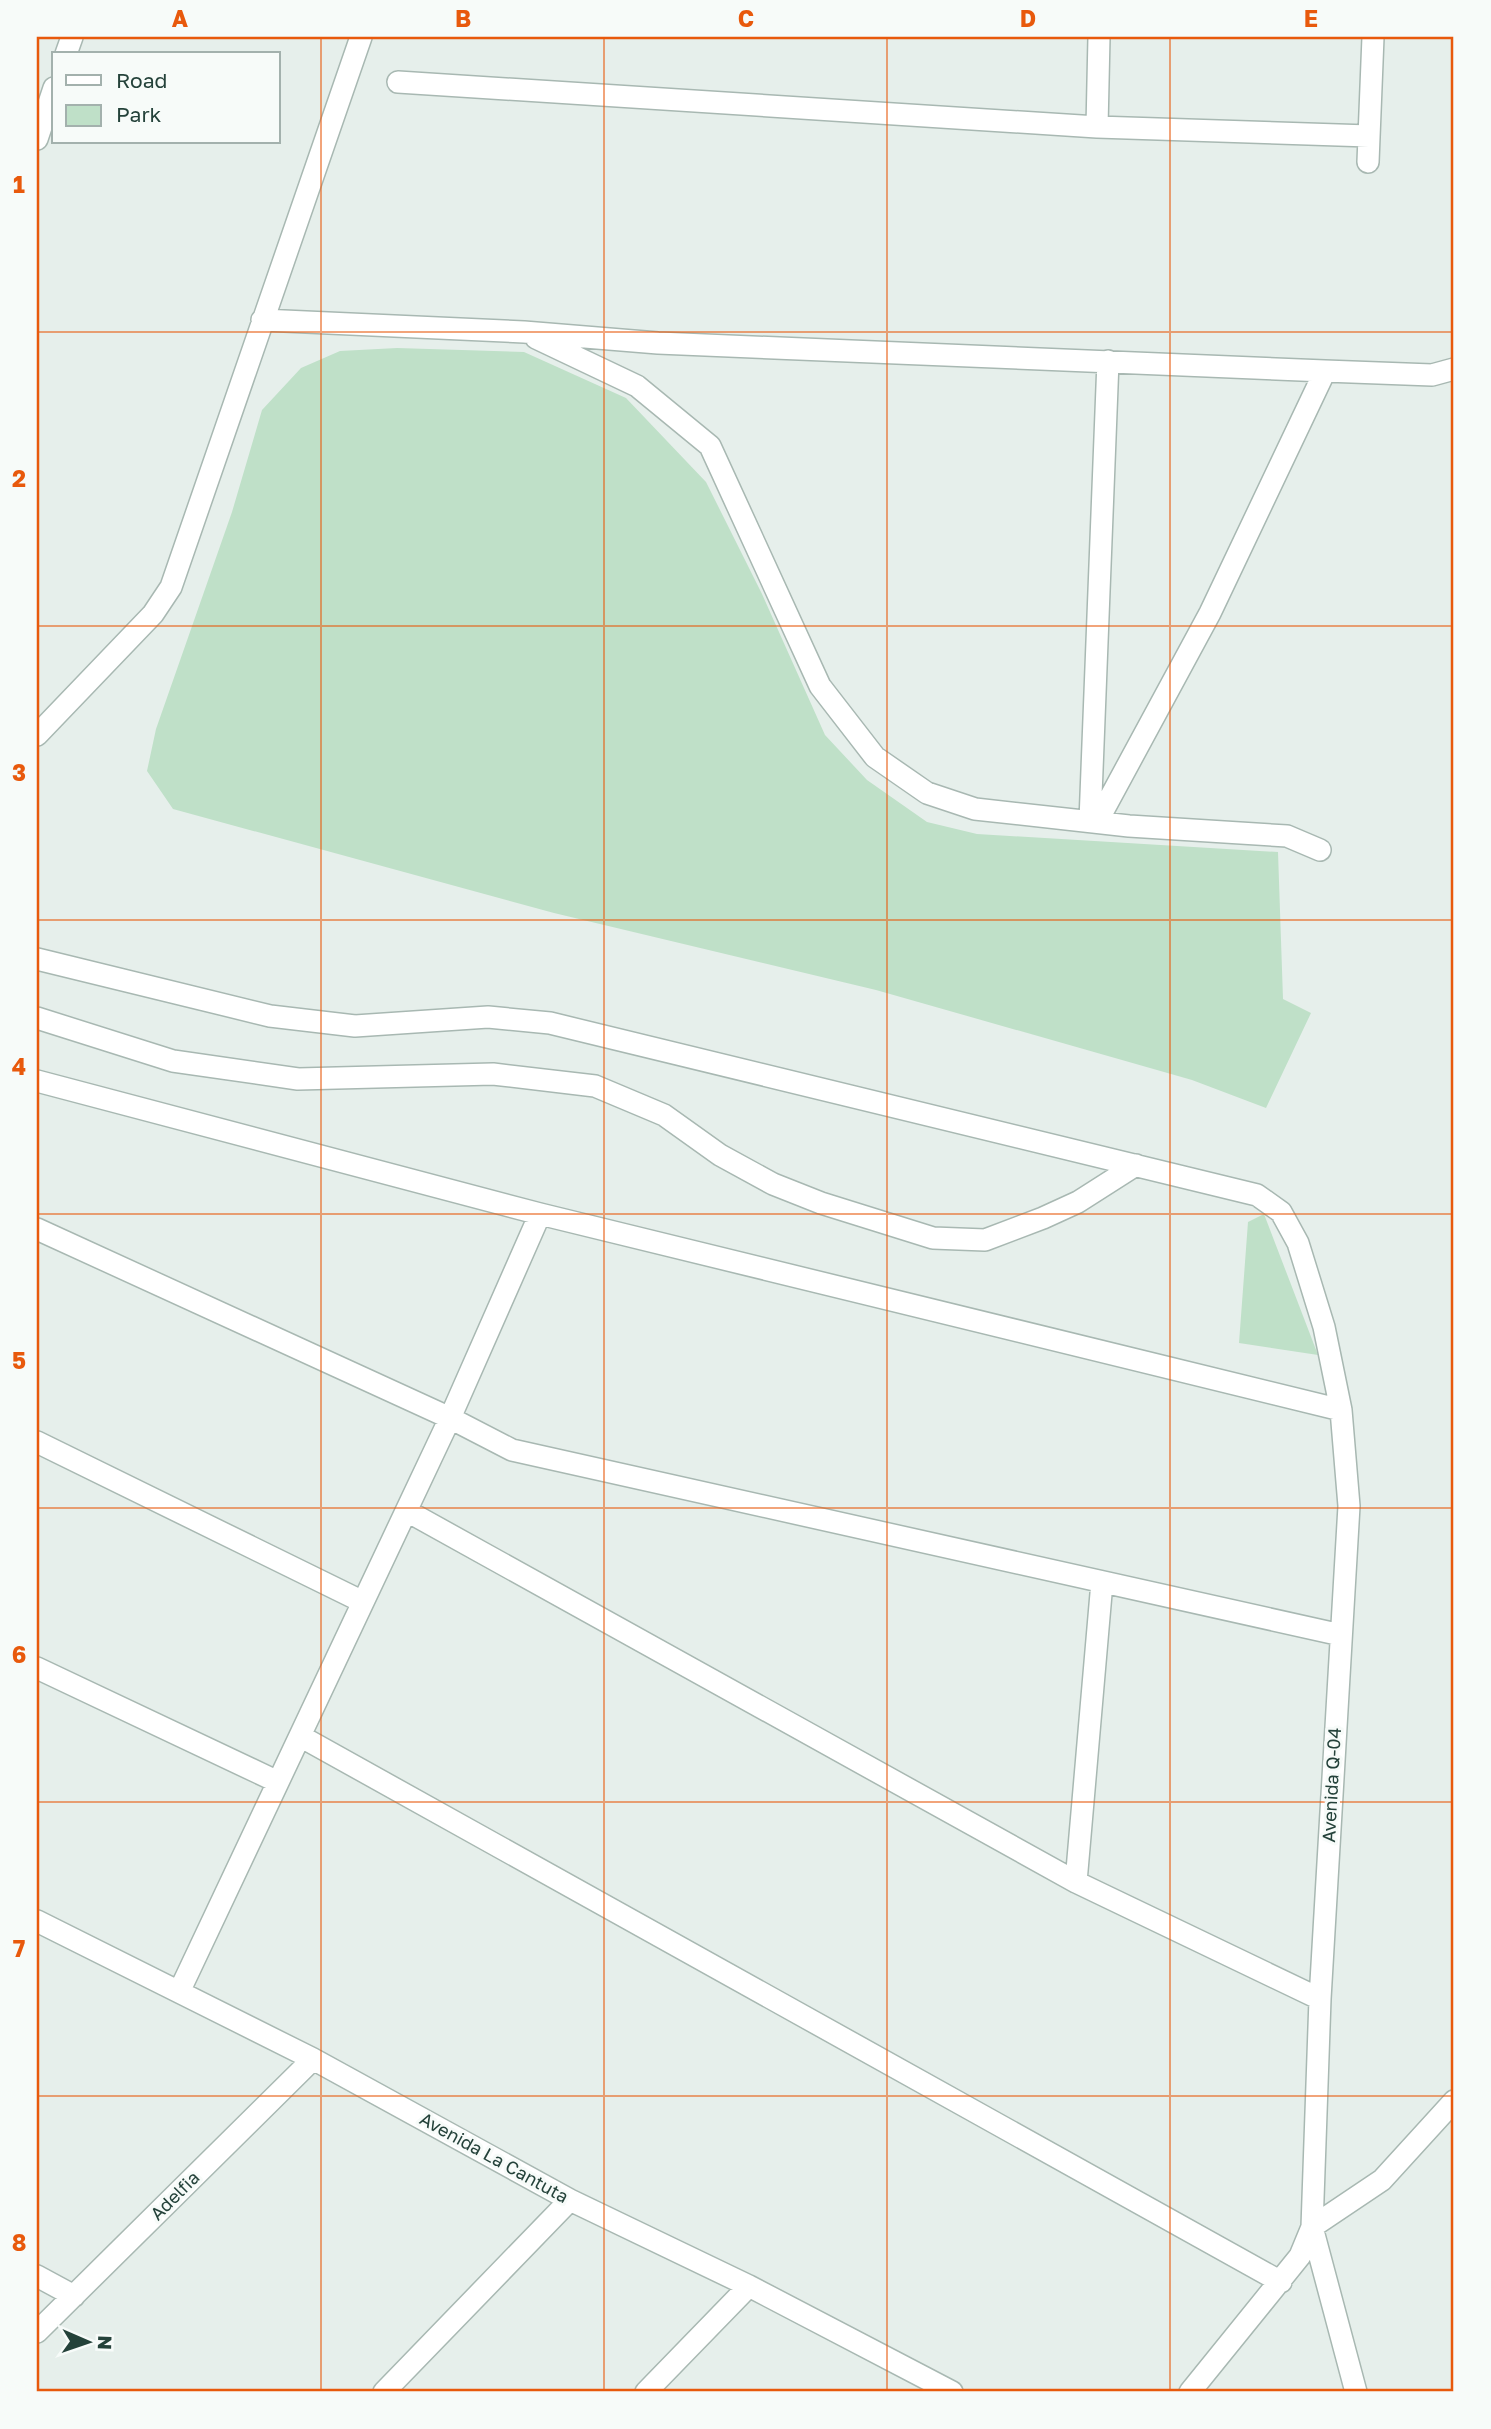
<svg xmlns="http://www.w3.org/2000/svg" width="1491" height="2429" viewBox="0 0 1491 2429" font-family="'Golos Text',sans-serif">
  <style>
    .green { fill: #bfe0c8 }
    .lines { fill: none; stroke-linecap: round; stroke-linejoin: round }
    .minor-casing { stroke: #a8b8b2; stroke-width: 24 }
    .minor { stroke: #fff; stroke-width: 21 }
    .grid { fill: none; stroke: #e8590c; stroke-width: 2; stroke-opacity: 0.55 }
    .labels { text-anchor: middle; stroke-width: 6; stroke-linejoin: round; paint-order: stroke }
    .street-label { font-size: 18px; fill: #24423a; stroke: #f7fbf9 }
    .neatline { fill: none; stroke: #e8590c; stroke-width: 2.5 }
    .grid-label { font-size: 23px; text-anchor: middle; font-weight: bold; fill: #e8590c }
  </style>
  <rect width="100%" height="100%" fill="#e6efeb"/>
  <path class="green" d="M397 348 524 352 626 398 706 482 762 594 825 735 867 780 927 822 977 834 1278 852 1283 999 1311 1013 1266 1108 1192 1080 876 990 554 913 173 809 147 771 156 729 232 512 262 410 301 368 340 351Z
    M1264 1214 1318 1355 1239 1343 1248 1222Z"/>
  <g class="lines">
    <defs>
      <path id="minor" d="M66 54 72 37
        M398 82 1097 127 1369 136
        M1097 127 1099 37
        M37 139 54 88
        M1368 162 1373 37
        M262 320 524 332 658 343 1325 371 1432 375 1454 369
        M536 338 637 386 710 446 820 686 875 757 927 793 975 809 1129 826 1287 836 1320 850
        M37 735 153 614 171 587 361 37
        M1090 821 1108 361
        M1097 822 1210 613 1325 371
        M37 959 270 1016 355 1026 488 1017 550 1023 1257 1195 1281 1212 1298 1243 1324 1327 1341 1410 1349 1506 1320 1999 1312 2227 1356 2392
        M37 1018 173 1061 298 1079 493 1074 595 1086 664 1115 720 1155 773 1184 821 1203 933 1238 985 1240 1043 1218 1078 1202 1136 1165
        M37 1081 540 1214 1341 1410
        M37 1229 450 1418 512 1450 1341 1635
        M37 1442 363 1602
        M407 1511 1076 1882 1320 1999
        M37 1668 278 1782
        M300 1736 1281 2282
        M1076 1882 1102 1582
        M37 1921 313 2059 570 2200 749 2286 952 2392
        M179 1992 450 1418 540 1214
        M37 2276 74 2296
        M37 2332 313 2059
        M384 2392 570 2200
        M646 2392 749 2286
        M1190 2392 1300 2256 1312 2227 1382 2180 1454 2101"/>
    </defs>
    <use href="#minor" class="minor-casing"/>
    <use href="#minor" class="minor"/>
  </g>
  <path class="grid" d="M321 37V2392M604 37V2392M887 37V2392M1170 37V2392M37 332H1454M37 626H1454M37 920H1454M37 1214H1454M37 1508H1454M37 1802H1454M37 2096H1454"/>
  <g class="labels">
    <g class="street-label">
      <text transform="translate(1332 1785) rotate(-87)" y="6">Avenida Q-04</text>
      <text transform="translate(494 2158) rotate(29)" y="6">Avenida La Cantuta</text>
      <text transform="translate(175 2196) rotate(-45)" y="6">Adelfia</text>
    </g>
  </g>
  <rect width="1491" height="2429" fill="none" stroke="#f7fbf9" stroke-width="77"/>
  <rect x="52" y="52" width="228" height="91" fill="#f7fbf9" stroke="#a3b1ad" stroke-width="2"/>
  <rect x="66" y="75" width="35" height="10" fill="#ffffff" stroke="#a3b1ad" stroke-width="2"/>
  <text x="116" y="88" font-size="21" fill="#24423a">Road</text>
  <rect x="66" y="105" width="35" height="21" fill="#bfe0c8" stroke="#a3b1ad" stroke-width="2"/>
  <text x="116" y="122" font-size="21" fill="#24423a">Park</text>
  <g transform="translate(88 2342) rotate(92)" stroke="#f7fbf9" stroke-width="5" paint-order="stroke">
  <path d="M0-5L12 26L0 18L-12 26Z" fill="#24423a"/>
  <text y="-10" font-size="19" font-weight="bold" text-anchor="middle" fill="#24423a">N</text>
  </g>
  <rect x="38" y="38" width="1414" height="2352" class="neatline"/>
  <g class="grid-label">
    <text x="180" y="27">A</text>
    <text x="463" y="27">B</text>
    <text x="746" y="27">C</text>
    <text x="1028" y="27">D</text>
    <text x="1311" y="27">E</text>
    <text x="19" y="193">1</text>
    <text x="19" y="487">2</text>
    <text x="19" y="781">3</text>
    <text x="19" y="1075">4</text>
    <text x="19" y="1369">5</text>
    <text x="19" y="1663">6</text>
    <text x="19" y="1957">7</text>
    <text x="19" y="2251">8</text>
  </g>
</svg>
